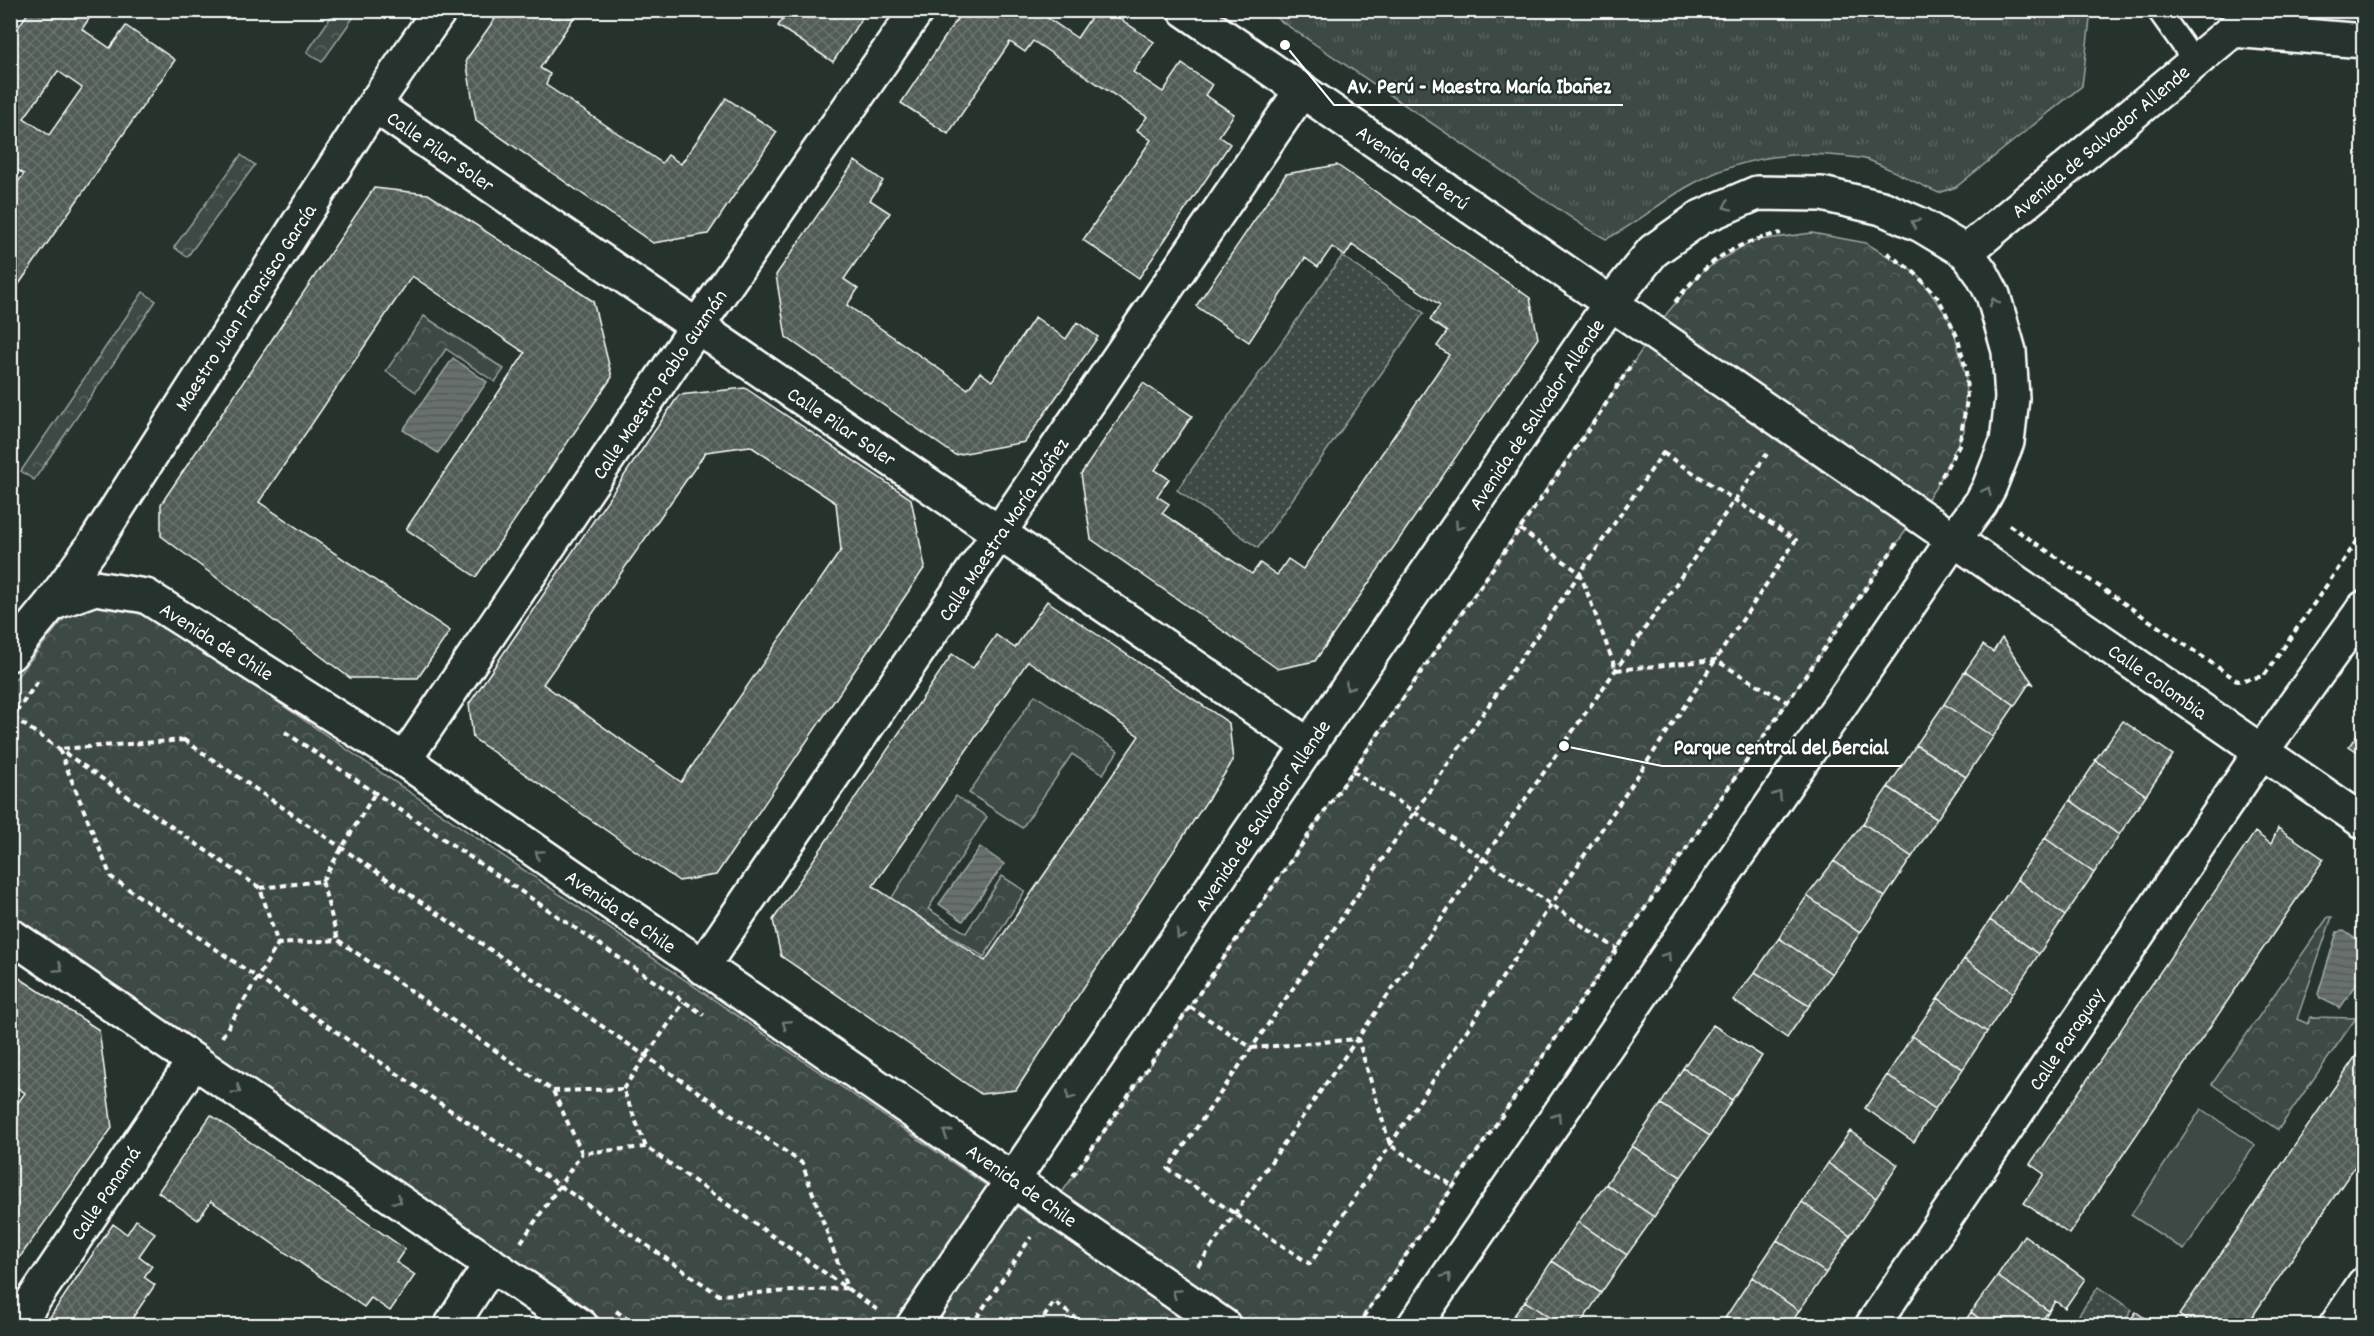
<svg xmlns="http://www.w3.org/2000/svg" width="2374" height="1336" viewBox="0 0 2374 1336" font-family="Dekko,sans-serif">
  <style>
    .grass { fill: url(#grass-tufts); stroke: #9ea4a2; stroke-width: 1.5 }
    .forest { fill: url(#forest-crowns); stroke: #9ea4a2; stroke-width: 1.5 }
    .garden { fill: url(#garden-dots); stroke: #9ea4a2; stroke-width: 1.5 }
    .pitch { fill: #3e4944; stroke: #9ea4a2; stroke-width: 1.5 }
    .water { fill: url(#water-rules); stroke: #a4a9a7; stroke-width: 1.5 }
    .building { fill: url(#building-cross-hatch); stroke: #fff; stroke-width: 1.5; fill-rule: evenodd }
    .lines { fill: none; stroke-linecap: round; stroke-linejoin: round }
    .lane-casing { stroke: #fff; stroke-width: 26 }
    .street-casing { stroke: #fff; stroke-width: 38 }
    .secondary-casing { stroke: #fff; stroke-width: 38 }
    .path { stroke: #fff; stroke-width: 4; stroke-dasharray: 6 4.5; stroke-linecap: butt }
    .lane { stroke: #26332d; stroke-width: 21 }
    .street { stroke: #26332d; stroke-width: 33 }
    .secondary { stroke: #26332d; stroke-width: 33 }
    .oneway { stroke: #727a76 }
    .labels { text-anchor: middle; stroke-width: 4.5; stroke-linejoin: round; paint-order: stroke }
    .street-label { font-size: 21px; fill: #fff; stroke: #26332d }
    .leader { fill: none; stroke: #fff; stroke-width: 2 }
    .callout-dot { fill: #fff; stroke: #26332d; stroke-width: 2 }
    .callout-label { font-size: 22px; text-anchor: middle; font-weight: bold; fill: #fff; stroke: #26332d; stroke-width: 4.5; stroke-linejoin: round; paint-order: stroke }
  </style>
  <defs>
    <pattern id="grass-tufts" width="24" height="20" patternUnits="userSpaceOnUse" patternTransform="scale(1.5)"><rect width="24" height="20" fill="#3e4944"/><path d="M3 7l-1-3M5 7V3M7 7l1-3M15 17l-1-3M17 17v-4M19 17l1-3" fill="none" stroke="#5b6460"/></pattern>
    <pattern id="forest-crowns" width="20" height="18" patternUnits="userSpaceOnUse" patternTransform="scale(1.5)"><rect width="20" height="18" fill="#3e4944"/><path d="M2 6a3 3 0 1 1 6 0M12 15a3 3 0 1 1 6 0" fill="none" stroke="#5b6460"/></pattern>
    <pattern id="garden-dots" width="8" height="8" patternUnits="userSpaceOnUse" patternTransform="scale(1.5)"><rect width="8" height="8" fill="#3e4944"/><path d="M2 2h.1M6 6h.1" fill="none" stroke="#5b6460" stroke-width="1.8" stroke-linecap="round"/></pattern>
    <pattern id="water-rules" width="6" height="5" patternUnits="userSpaceOnUse" patternTransform="scale(1.5)"><rect width="6" height="5" fill="#67706c"/><path d="M0 2.5h6" fill="none" stroke="#575a59"/></pattern>
    <pattern id="building-cross-hatch" width="8" height="8" patternUnits="userSpaceOnUse" patternTransform="scale(1.5)"><rect width="8" height="8" fill="#515c57"/><path d="M0 0l8 8M0 8l8-8" fill="none" stroke="#6b7470"/></pattern>
  </defs>
  <rect width="100%" height="100%" fill="#26332d"/>
  <filter id="ink" filterUnits="userSpaceOnUse"><feTurbulence type="fractalNoise" baseFrequency=".0167" numOctaves="2"/><feDisplacementMap in="SourceGraphic" scale="12" xChannelSelector="R" yChannelSelector="G"/><feConvolveMatrix kernelMatrix="1 2 1 2 8 2 1 2 1" color-interpolation-filters="sRGB"/></filter>
  <g filter="url(#ink)">
    <path class="grass" d="M1266 11H2091L2082 86 1956 187 1939 193C1915 183 1892 169 1868 160 1860 157 1850 157 1841 156 1787 150 1734 160 1687 187 1659 203 1635 225 1606 239L1588 229Z"/>
    <path class="forest" d="M335 11H358L322 62 307 52Z
      M241 155 255 165 187 257 174 247Z
      M1812 233 1866 243 1917 274 1952 323 1966 379 1964 431 1938 484 1357 1325H610L11 915V684L80 599 115 591 1041 1223 1668 312 1703 271 1751 241Z
      M143 292 156 301 34 480 21 471Z
      M424 316 504 369 495 382 446 349 416 392 386 371Z
      M1035 695 1118 751 1103 774 1072 754 1022 828 969 793Z
      M956 796 987 817 928 909 966 933 1002 876 1025 891 984 957 891 899Z
      M2328 917H2332L2297 1019 2308 1024 2311 1017 2356 1018 2278 1130 2212 1084Z"/>
    <path class="garden" d="M1342 256 1424 313 1258 548 1177 490Z
      M2098 1287 2132 1310 2122 1325H2072Z"/>
    <path class="pitch" d="M2201 1109 2255 1145 2184 1250 2131 1215Z"/>
    <path class="water" d="M453 358 487 382 438 453 403 430Z
      M980 847 1004 864 963 921 939 904Z
      M2344 931 2363 944V975L2340 1008 2320 998 2318 994 2337 932Z"/>
    <path class="building" d="M30 10H95L82 29 110 48 126 26 175 60 10 297V193L24 174 10 165V39ZM58 71 82 88 49 135 24 118Z
      M501 10H579L540 68 550 74 546 85 662 163 668 155 681 164 726 98 777 132 708 234 653 243 476 120 466 60Z
      M788 10H867L833 62 778 26Z
      M963 10H1044L1042 14 1077 38 1096 10H1107L1154 42 1133 72 1163 92 1182 64 1212 85 1205 95 1234 114 1219 136 1230 144 1139 278 1083 240 1151 140 1137 130 1147 117 1033 41 1025 52 1010 42 948 134 901 103Z
      M855 161 883 181 870 200 890 213 844 279 858 289 847 305 968 389 980 372 992 381 1035 317 1066 339 1077 322 1098 337 1025 442 955 455 786 337 776 275Z
      M1337 165 1530 298 1538 338 1315 661 1278 669 1091 539 1081 474 1143 383 1192 416 1155 470 1169 479 1157 496 1169 504 1162 513 1252 574 1260 563 1277 575 1288 559 1303 569 1449 355 1437 346 1447 332 1430 320 1440 305 1352 245 1345 256 1332 247 1318 267 1305 258 1249 342 1196 306 1286 174Z
      M374 188 428 194 593 301 612 377 476 577 406 529 525 353 412 276 259 502 450 631 418 678H350L161 536V504Z
      M745 388 911 499 925 567 716 875 679 881 473 738 469 704 679 395ZM750 446 836 503 841 550 681 782 543 684 706 452Z
      M1047 601 1229 723 1233 761 1016 1090 981 1094 781 956 773 920 952 654 973 668 996 635 1015 648ZM1028 661 1139 736 985 961 873 886Z
      M2002 638 2034 685 2030 682 2015 705 1965 671 1983 645 1993 652Z
      M1965 671 2015 705 1993 737 1944 704Z
      M1944 704 1993 737 1966 777 1916 745Z
      M2123 721 2173 755 2146 795 2095 760Z
      M2364 725V756L2349 746Z
      M1916 745 1966 777 1937 819 1888 787Z
      M2096 761 2146 795 2119 835 2070 800Z
      M1888 787 1937 819 1912 857 1863 823Z
      M2070 800 2119 835 2094 873 2045 838Z
      M1863 823 1912 857 1885 897 1834 861Z
      M2278 828 2324 859 2069 1234 2024 1203 2044 1174 2030 1164 2255 832 2271 844Z
      M2045 838 2094 873 2065 916 2017 879Z
      M1834 861 1885 897 1860 933 1807 896Z
      M2017 879 2065 916 2039 954 1990 920Z
      M1807 896 1860 933 1832 974 1779 938Z
      M1990 920 2039 954 2013 993 1964 959Z
      M1779 938 1832 974 1809 1006 1755 972Z
      M1964 959 2013 993 1987 1032 1938 998Z
      M10 972 99 1030 112 1128 10 1271V1114L25 1093 10 1083Z
      M1755 972 1809 1006 1787 1038 1733 1000Z
      M1938 998 1987 1032 1963 1069 1912 1036Z
      M1713 1025 1762 1056 1732 1100 1683 1068Z
      M1912 1036 1963 1069 1935 1109 1887 1075Z
      M2364 1044V1153L2246 1326H2195L2179 1315Z
      M1683 1068 1732 1100 1710 1136 1661 1104Z
      M1887 1075 1935 1109 1914 1142 1865 1108Z
      M1661 1104 1710 1136 1681 1177 1632 1146Z
      M211 1115 405 1249 396 1262 415 1275 390 1311 371 1298 364 1307 211 1201 198 1220 158 1192Z
      M1850 1131 1898 1165 1876 1198 1828 1163Z
      M1632 1146 1681 1177 1654 1217 1606 1184Z
      M1828 1163 1876 1198 1850 1236 1802 1202Z
      M1606 1184 1654 1217 1627 1255 1578 1222Z
      M1802 1202 1850 1236 1826 1273 1777 1240Z
      M136 1220 155 1233 139 1256 152 1266 144 1277 155 1285 127 1326H44L113 1224 127 1234Z
      M1578 1222 1627 1255 1601 1293 1552 1261Z
      M2024 1235 2085 1279 2065 1308 2055 1301 2049 1311 1997 1276Z
      M1777 1240 1826 1273 1799 1311 1752 1277Z
      M1552 1261 1601 1293 1579 1326H1562L1525 1301Z
      M1997 1276 2049 1311 2038 1326H1989L1971 1312Z
      M1752 1277 1799 1311 1790 1326H1736L1725 1318Z
      M1525 1301 1562 1326H1506Z
      M1971 1312 1989 1326H1962Z
      M2136 1312 2156 1326H2126Z"/>
    <g class="lines">
      <defs>
        <path id="lane" d="M2158 10 2195 62"/>
        <path id="street" d="M1185 10 2364 822
          M2233 30 2364 41
          M374 105C685 320 999 531 1310 746
          M1966 252 2233 30
          M51 604 95 543 374 105 440 10
          M10 654 51 604 95 588 146 596 404 760 1224 1326
          M404 760 696 328 917 10
          M10 935 581 1326
          M702 967 1302 90
          M16 1326 194 1061
          M451 1326 491 1264
          M1872 1326 2261 752 2364 608
          M2336 1326 2364 1284"/>
        <path id="secondary" d="M913 1326 1610 304 1653 251 1701 217 1757 193 1822 194 1882 208 1921 225 1966 252 1982 274 1993 295 2009 351 2012 398 2007 442 1989 488 1981 503 1954 539 1414 1326"/>
      </defs>
      <use href="#lane" class="lane-casing"/>
      <use href="#street" class="street-casing"/>
      <use href="#secondary" class="secondary-casing"/>
      <path class="path" d="M1887 253 1915 273 1939 299 1958 338 1966 370 1967 400 1959 445 1938 483
        M1675 302C1708 261 1730 244 1781 233
        M1663 453 1796 540 1310 1264 1168 1169Z
        M2009 525 2238 681 2264 676 2364 531
        M1520 529 1580 573 1616 670 1715 660 1787 702
        M10 582 18 588
        M13 717 260 888 278 944 338 940 553 1091 582 1153 646 1147 879 1311
        M10 721 38 681
        M285 732 704 1015
        M184 740 802 1163 847 1288 719 1295 111 877 59 749Z
        M1353 771 1617 949
        M322 881 375 793
        M260 888 322 881 338 940
        M1190 1007 1252 1048 1358 1039 1390 1145 1453 1186
        M222 1037 278 944
        M623 1089 684 1002
        M553 1091 623 1089 646 1147
        M1073 1176 1600 413 1633 362
        M521 1242 582 1153
        M1198 1266 1767 454
        M616 1311 637 1326
        M971 1326 1031 1237
        M1038 1326 1054 1302 1086 1326
        M1357 1326 1897 543"/>
      <use href="#lane" class="lane"/>
      <use href="#street" class="street"/>
      <use href="#secondary" class="secondary"/>
    </g>
    <defs><path id="oneway-chevron" d="M-2-3.5L2.5 0L-2 3.5" fill="none" stroke-width="1.6" stroke-linecap="round" stroke-linejoin="round" transform="scale(1.5)"/></defs>
    <g class="oneway">
      <use href="#oneway-chevron" transform="translate(1727 206) rotate(156)"/>
      <use href="#oneway-chevron" transform="translate(1915 223) rotate(-154)"/>
      <use href="#oneway-chevron" transform="translate(1994 302) rotate(-108)"/>
      <use href="#oneway-chevron" transform="translate(1987 491) rotate(-65)"/>
      <use href="#oneway-chevron" transform="translate(1459 526) rotate(124)"/>
      <use href="#oneway-chevron" transform="translate(1349 687) rotate(124)"/>
      <use href="#oneway-chevron" transform="translate(1778 795) rotate(-56)"/>
      <use href="#oneway-chevron" transform="translate(539 854) rotate(-145)"/>
      <use href="#oneway-chevron" transform="translate(1180 935) rotate(124)"/>
      <use href="#oneway-chevron" transform="translate(1667 956) rotate(-56)"/>
      <use href="#oneway-chevron" transform="translate(59 968) rotate(34)"/>
      <use href="#oneway-chevron" transform="translate(786 1024) rotate(-146)"/>
      <use href="#oneway-chevron" transform="translate(237 1090) rotate(34)"/>
      <use href="#oneway-chevron" transform="translate(1070 1096) rotate(124)"/>
      <use href="#oneway-chevron" transform="translate(1557 1117) rotate(-56)"/>
      <use href="#oneway-chevron" transform="translate(947 1133) rotate(-146)"/>
      <use href="#oneway-chevron" transform="translate(398 1200) rotate(34)"/>
      <use href="#oneway-chevron" transform="translate(1447 1277) rotate(-56)"/>
      <use href="#oneway-chevron" transform="translate(1176 1293) rotate(-145)"/>
    </g>
  </g>
  <g class="labels">
    <g class="street-label">
      <text transform="translate(2100 141) rotate(-40)" y="7">Avenida de Salvador Allende</text>
      <text transform="translate(441 151) rotate(35)" y="7">Calle Pilar Soler</text>
      <text transform="translate(1413 167) rotate(35)" y="7">Avenida del Perú</text>
      <text transform="translate(245 307) rotate(-57)" y="7">Maestro Juan Francisco García</text>
      <text transform="translate(659 384) rotate(-56)" y="7">Calle Maestro Pablo Guzmán</text>
      <text transform="translate(1536 414) rotate(-56)" y="7">Avenida de Salvador Allende</text>
      <text transform="translate(842 426) rotate(34)" y="7">Calle Pilar Soler</text>
      <text transform="translate(1003 529) rotate(-56)" y="7">Calle Maestra María Ibáñez</text>
      <text transform="translate(217 641) rotate(32)" y="7">Avenida de Chile</text>
      <text transform="translate(2158 681) rotate(35)" y="7">Calle Colombia</text>
      <text transform="translate(1262 815) rotate(-56)" y="7">Avenida de Salvador Allende</text>
      <text transform="translate(621 911) rotate(35)" y="7">Avenida de Chile</text>
      <text transform="translate(2066 1039) rotate(-56)" y="7">Calle Paraguay</text>
      <text transform="translate(1022 1185) rotate(35)" y="7">Avenida de Chile</text>
      <text transform="translate(105 1193) rotate(-56)" y="7">Calle Panamá</text>
    </g>
  </g>
  <path class="leader" d="M1285 45L1334 105H1623M1564 746L1662 766H1901"/>
  <g class="callout-dot">
    <circle cx="1285" cy="45" r="6"/>
    <circle cx="1564" cy="746" r="6"/>
  </g>
  <g class="callout-label">
    <text x="1479" y="93">Av. Perú - Maestra María Ibañez</text>
    <text x="1781" y="754">Parque central del Bercial</text>
  </g>
  <rect width="2374" height="1336" fill="none" stroke="#26332d" stroke-width="36"/>
  <rect x="18" y="18" width="2338" height="1300" fill="none" stroke="#fff" stroke-width="2" filter="url(#ink)"/>
</svg>
